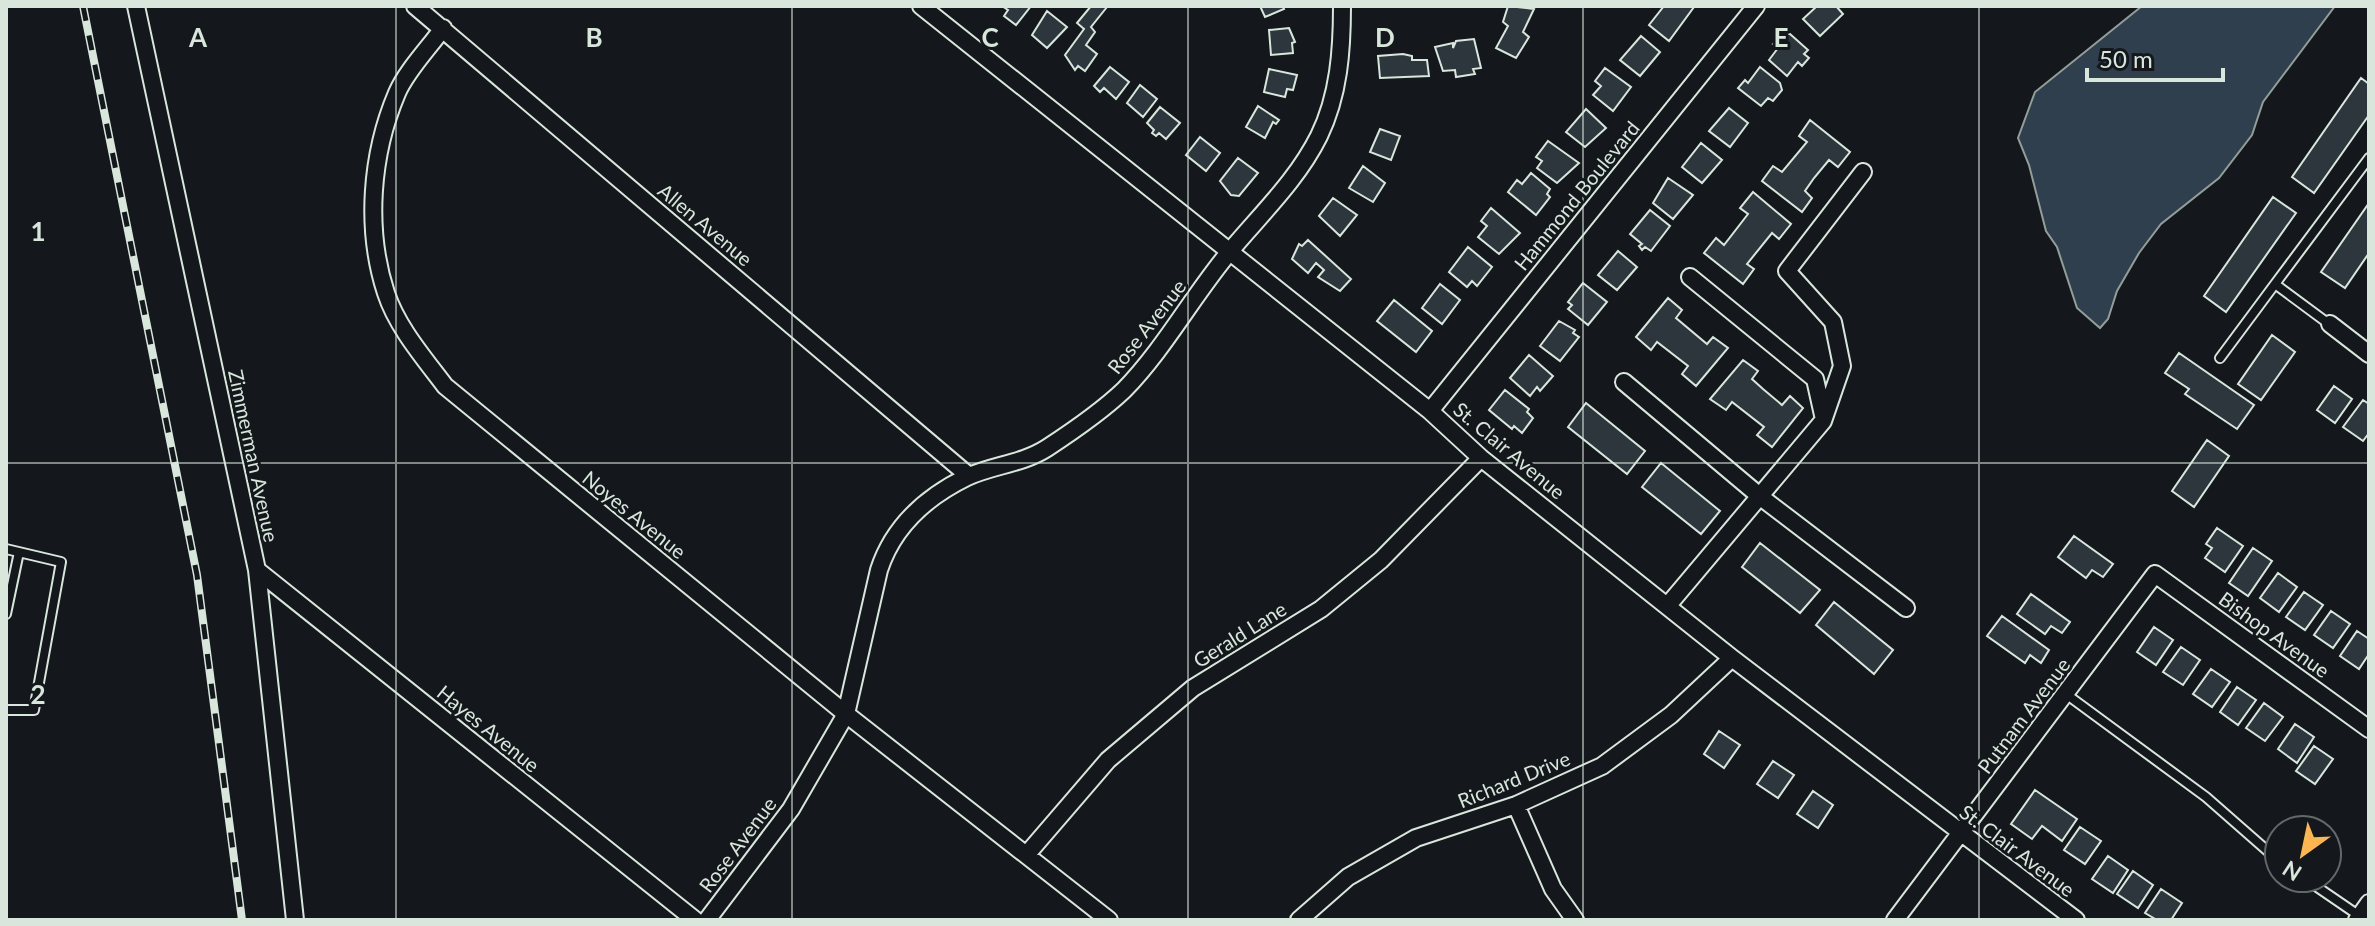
<svg xmlns="http://www.w3.org/2000/svg" width="2375" height="926" viewBox="0 0 2375 926" font-family="Lato,sans-serif">
  <style>
    .water { fill: #2f3f4d; stroke: #939e99; stroke-width: 2 }
    .building { fill: #2c363c; stroke: #d8e6dc; stroke-width: 2 }
    .lines { fill: none; stroke-linecap: round; stroke-linejoin: round }
    .service-casing { stroke: #d8e6dc; stroke-width: 12 }
    .minor-casing { stroke: #d8e6dc; stroke-width: 20 }
    .service { stroke: #14181c; stroke-width: 8 }
    .minor { stroke: #14181c; stroke-width: 16 }
    .rail-casing { stroke: #d8e6dc; stroke-width: 8 }
    .rail { stroke: #14181c; stroke-width: 5; stroke-dasharray: 15; stroke-linecap: butt }
    .grid { fill: none; stroke: #d8e6dc; stroke-width: 2; stroke-opacity: 0.55 }
    .labels { text-anchor: middle; stroke-width: 6; stroke-linejoin: round; paint-order: stroke }
    .street-label { font-size: 20px; fill: #d8e6dc; stroke: #14181c }
    .grid-label { font-size: 26px; text-anchor: middle; font-weight: bold; fill: #d8e6dc; stroke: #14181c; stroke-width: 6; stroke-linejoin: round; paint-order: stroke }
  </style>
  <rect width="100%" height="100%" fill="#14181c"/>
  <path class="water" d="M2142 6H2335L2263 102 2252 135 2219 178 2161 224 2139 253 2117 291 2108 319 2100 328 2077 308 2057 247 2046 231 2029 165 2018 138 2035 92Z"/>
  <path class="building" d="M1002 6H1031L1016 25 1004 16 1008 10Z
    M1091 6 1107 7 1091 27 1095 32 1086 45 1097 54 1085 71 1078 66 1075 70 1065 55 1084 29 1077 23Z
    M1260 6H1283L1284 9 1265 17Z
    M1508 6 1534 9 1523 32 1529 37 1516 58 1496 48 1508 26 1503 22Z
    M1664 6 1694 7 1669 41 1649 25Z
    M1817 6H1836L1843 14 1820 36 1803 19Z
    M1047 11 1067 27 1047 48 1032 35Z
    M1289 28 1295 42 1292 43 1293 53 1271 55 1269 30Z
    M1783 34H1790L1808 50 1804 54 1809 58 1802 66 1798 62 1787 76 1769 60 1778 48 1773 44Z
    M1641 36 1660 52 1640 76 1620 60Z
    M1474 39 1481 68 1473 69 1475 74 1456 77 1455 70 1443 71 1435 47 1453 43V48L1456 41Z
    M1403 54 1412 56V60H1427L1429 76 1380 78 1378 56Z
    M1110 67 1129 82 1116 99 1104 88 1100 92 1094 86Z
    M1760 67 1780 83 1782 90 1773 101 1768 98 1761 106 1738 88 1745 80 1748 83Z
    M1605 68 1631 87 1613 111 1593 95 1601 86 1595 81Z
    M1269 69 1297 75 1293 90 1287 89 1285 97 1264 92Z
    M2361 78 2369 84V115L2314 193 2292 177Z
    M1140 85 1157 99 1143 117 1127 103Z
    M1258 106 1279 120 1276 124 1273 122 1265 138 1246 127Z
    M1160 107 1180 123 1166 139 1159 133 1156 136 1152 133 1154 130 1147 123Z
    M1729 108 1748 123 1730 147 1709 131Z
    M1586 109 1606 128 1585 147 1566 132Z
    M1810 120 1850 152 1838 167 1829 160 1814 178 1805 191 1812 198 1802 212 1762 181 1773 166 1782 172 1807 142 1799 136Z
    M1380 129 1400 136 1391 160 1370 152Z
    M1200 137 1220 153 1206 171 1186 155Z
    M1548 141 1579 163 1557 183 1537 168 1542 161 1536 157Z
    M1701 143 1722 160 1702 183 1682 167Z
    M1238 158 1258 173 1239 196 1231 195 1220 181Z
    M1363 166 1385 183 1373 202 1349 188Z
    M1531 173 1550 189 1547 194 1550 197 1536 215 1508 192 1517 180 1522 184Z
    M1668 178 1693 195 1673 219 1653 203Z
    M1753 192 1791 224 1779 239 1772 233 1747 264 1754 269 1743 284 1704 253 1716 238 1724 245 1748 214 1740 208Z
    M2273 197 2296 213 2226 312 2204 296Z
    M1333 198 1357 215 1340 236 1319 216Z
    M2369 203V253L2345 288 2321 272Z
    M1491 208 1520 233 1499 254 1478 237 1487 226 1481 221Z
    M1650 210 1670 226 1651 251 1645 247 1642 250 1639 246 1642 244 1630 234Z
    M1308 240 1351 279 1340 291 1318 277 1324 270 1316 263 1308 273 1292 259 1299 244 1302 246Z
    M1468 247 1492 267 1477 286 1472 281 1467 287 1449 272Z
    M1618 251 1637 267 1617 290 1598 275Z
    M1583 283 1607 302 1588 325 1568 309 1572 305 1568 302Z
    M1440 284 1460 300 1442 324 1422 308Z
    M1668 298 1682 310 1676 318 1707 344 1713 337 1728 348 1696 386 1682 374 1688 366 1657 342 1651 350 1636 337Z
    M1394 300 1432 331 1416 352 1377 321Z
    M1559 321 1575 330 1573 333 1579 337 1560 361 1540 346Z
    M2272 335 2295 352 2261 400 2238 384Z
    M2179 353 2254 405 2237 429 2185 394 2189 389 2165 373Z
    M1529 355 1553 376 1540 391 1537 387 1530 396 1510 378Z
    M1743 360 1758 371 1752 379 1763 389 1782 405 1790 396 1803 408 1772 447 1757 435 1764 427 1732 402 1726 410 1710 399Z
    M2334 386 2352 399 2335 423 2317 410Z
    M1505 390 1529 409 1527 412 1533 418 1522 433 1514 426 1512 429 1489 410Z
    M2363 400 2369 404V433L2363 441 2343 427Z
    M1586 403 1645 451 1627 474 1568 427Z
    M2207 440 2229 456 2194 507 2172 491Z
    M1661 463 1720 511 1701 534 1642 487Z
    M2217 528 2243 546 2225 572 2205 558 2212 548 2206 544Z
    M2074 536 2113 564 2103 577 2092 570 2086 578 2058 557Z
    M1760 543 1820 590 1800 613 1742 567Z
    M2253 548 2272 561 2248 596 2229 583Z
    M2278 573 2297 587 2279 612 2260 598Z
    M2304 592 2323 605 2305 630 2286 617Z
    M2031 594 2070 622 2062 633 2051 626 2045 634 2017 614Z
    M1834 602 1893 650 1874 674 1816 625Z
    M2331 611 2350 624 2333 648 2314 635Z
    M2002 616 2049 650 2041 663 2030 655 2025 663 1987 636Z
    M2154 627 2173 640 2156 665 2137 652Z
    M2357 631 2369 639V654L2359 669 2340 656Z
    M2181 647 2200 660 2183 685 2163 672Z
    M2211 669 2230 682 2212 707 2193 694Z
    M2237 687 2256 700 2238 725 2220 712Z
    M2264 703 2283 717 2265 741 2246 728Z
    M2295 724 2314 737 2297 763 2278 749Z
    M1719 731 1740 745 1724 768 1704 754Z
    M2314 746 2333 759 2315 784 2296 771Z
    M1773 761 1794 775 1778 798 1757 784Z
    M2035 790 2077 819 2062 841 2042 826 2032 839 2011 824Z
    M1813 791 1833 805 1818 828 1797 814Z
    M2080 827 2101 841 2085 864 2064 850Z
    M2108 856 2128 870 2113 893 2092 879Z
    M2133 871 2153 885 2138 908 2117 894Z
    M2161 889 2182 903 2171 920H2157L2145 913Z"/>
  <g class="lines">
    <defs>
      <path id="service" d="M2329 324 2275 284 2369 158
        M2220 358 2275 284
        M6 549 61 562 34 710H6
        M6 614 19 552
        M2066 694 2206 797 2279 861
        M2304 878 2361 917"/>
      <path id="minor" d="M136 6 257 570 295 920
        M415 6 969 476
        M921 6 1430 411 1481 458 1732 658 2076 920
        M443 28C429 48 407 70 397 93 371 154 365 229 386 293 397 327 424 358 445 386L846 714 1109 920
        M1690 277 1815 379 1823 415
        M2330 324 2369 354
        M1624 382 1762 498 1906 608
        M1430 411 1756 6
        M257 570 695 920
        M1669 604 1823 421 1842 366 1833 322 1787 271 1863 172
        M1516 805 1553 889 1575 920
        M1028 853 1108 760 1193 688 1321 609 1381 560 1481 458
        M707 920 791 809 846 714 879 570C893 527 926 497 967 477 993 465 1022 464 1047 448 1073 431 1101 412 1124 390 1165 348 1193 295 1231 250 1262 213 1297 180 1319 136 1339 95 1342 50 1342 6
        M1299 920 1348 877 1416 838 1516 805 1602 766 1671 715 1732 658
        M1895 920 2155 574 2369 729
        M2357 920 2369 903"/>
    </defs>
    <use href="#service" class="service-casing"/>
    <use href="#minor" class="minor-casing"/>
    <use href="#service" class="service"/>
    <use href="#minor" class="minor"/>
    <defs>
      <path id="rail" d="M83 6 197 575 242 920"/>
    </defs>
    <use href="#rail" class="rail-casing"/>
    <use href="#rail" class="rail"/>
  </g>
  <path class="grid" d="M396 6V920M792 6V920M1188 6V920M1583 6V920M1979 6V920M6 463H2369"/>
  <g class="labels">
    <g class="street-label">
      <text transform="translate(1577 196) rotate(-51)" y="7">Hammond Boulevard</text>
      <text transform="translate(705 225) rotate(40)" y="7">Allen Avenue</text>
      <text transform="translate(1147 327) rotate(-52)" y="7">Rose Avenue</text>
      <text transform="translate(1509 451) rotate(40)" y="7">St. Clair Avenue</text>
      <text transform="translate(253 456) rotate(78)" y="7">Zimmerman Avenue</text>
      <text transform="translate(634 515) rotate(39)" y="7">Noyes Avenue</text>
      <text transform="translate(1240 635) rotate(-32)" y="7">Gerald Lane</text>
      <text transform="translate(2274 635) rotate(36)" y="7">Bishop Avenue</text>
      <text transform="translate(2024 716) rotate(-53)" y="7">Putnam Avenue</text>
      <text transform="translate(488 729) rotate(39)" y="7">Hayes Avenue</text>
      <text transform="translate(1514 780) rotate(-22)" y="7">Richard Drive</text>
      <text transform="translate(738 845) rotate(-53)" y="7">Rose Avenue</text>
      <text transform="translate(2017 851) rotate(37)" y="7">St. Clair Avenue</text>
    </g>
  </g>
  <g class="grid-label">
    <text x="198" y="47">A</text>
    <text x="594" y="47">B</text>
    <text x="990" y="47">C</text>
    <text x="1385" y="47">D</text>
    <text x="1781" y="47">E</text>
    <text x="38" y="241">1</text>
    <text x="38" y="704">2</text>
  </g>
  <rect width="2375" height="926" fill="none" stroke="#d8e6dc" stroke-width="16"/>
  <g transform="translate(2303 854) rotate(213)"><circle r="38" fill="#14181c" stroke="#626a69" stroke-width="2"/>
  <path d="M0-6L14 30L0 20L-14 30Z" fill="#ffb74d"/>
  <text y="-12" font-size="22" font-weight="bold" text-anchor="middle" fill="#d8e6dc">N</text>
  </g>
  <path d="M2087 68v12h136v-12" fill="none" stroke="#d8e6dc" stroke-width="4"/>
  <text x="2099" y="68" font-size="24" fill="#d8e6dc" stroke="#14181c" stroke-width="6" paint-order="stroke">50 m</text>
</svg>
